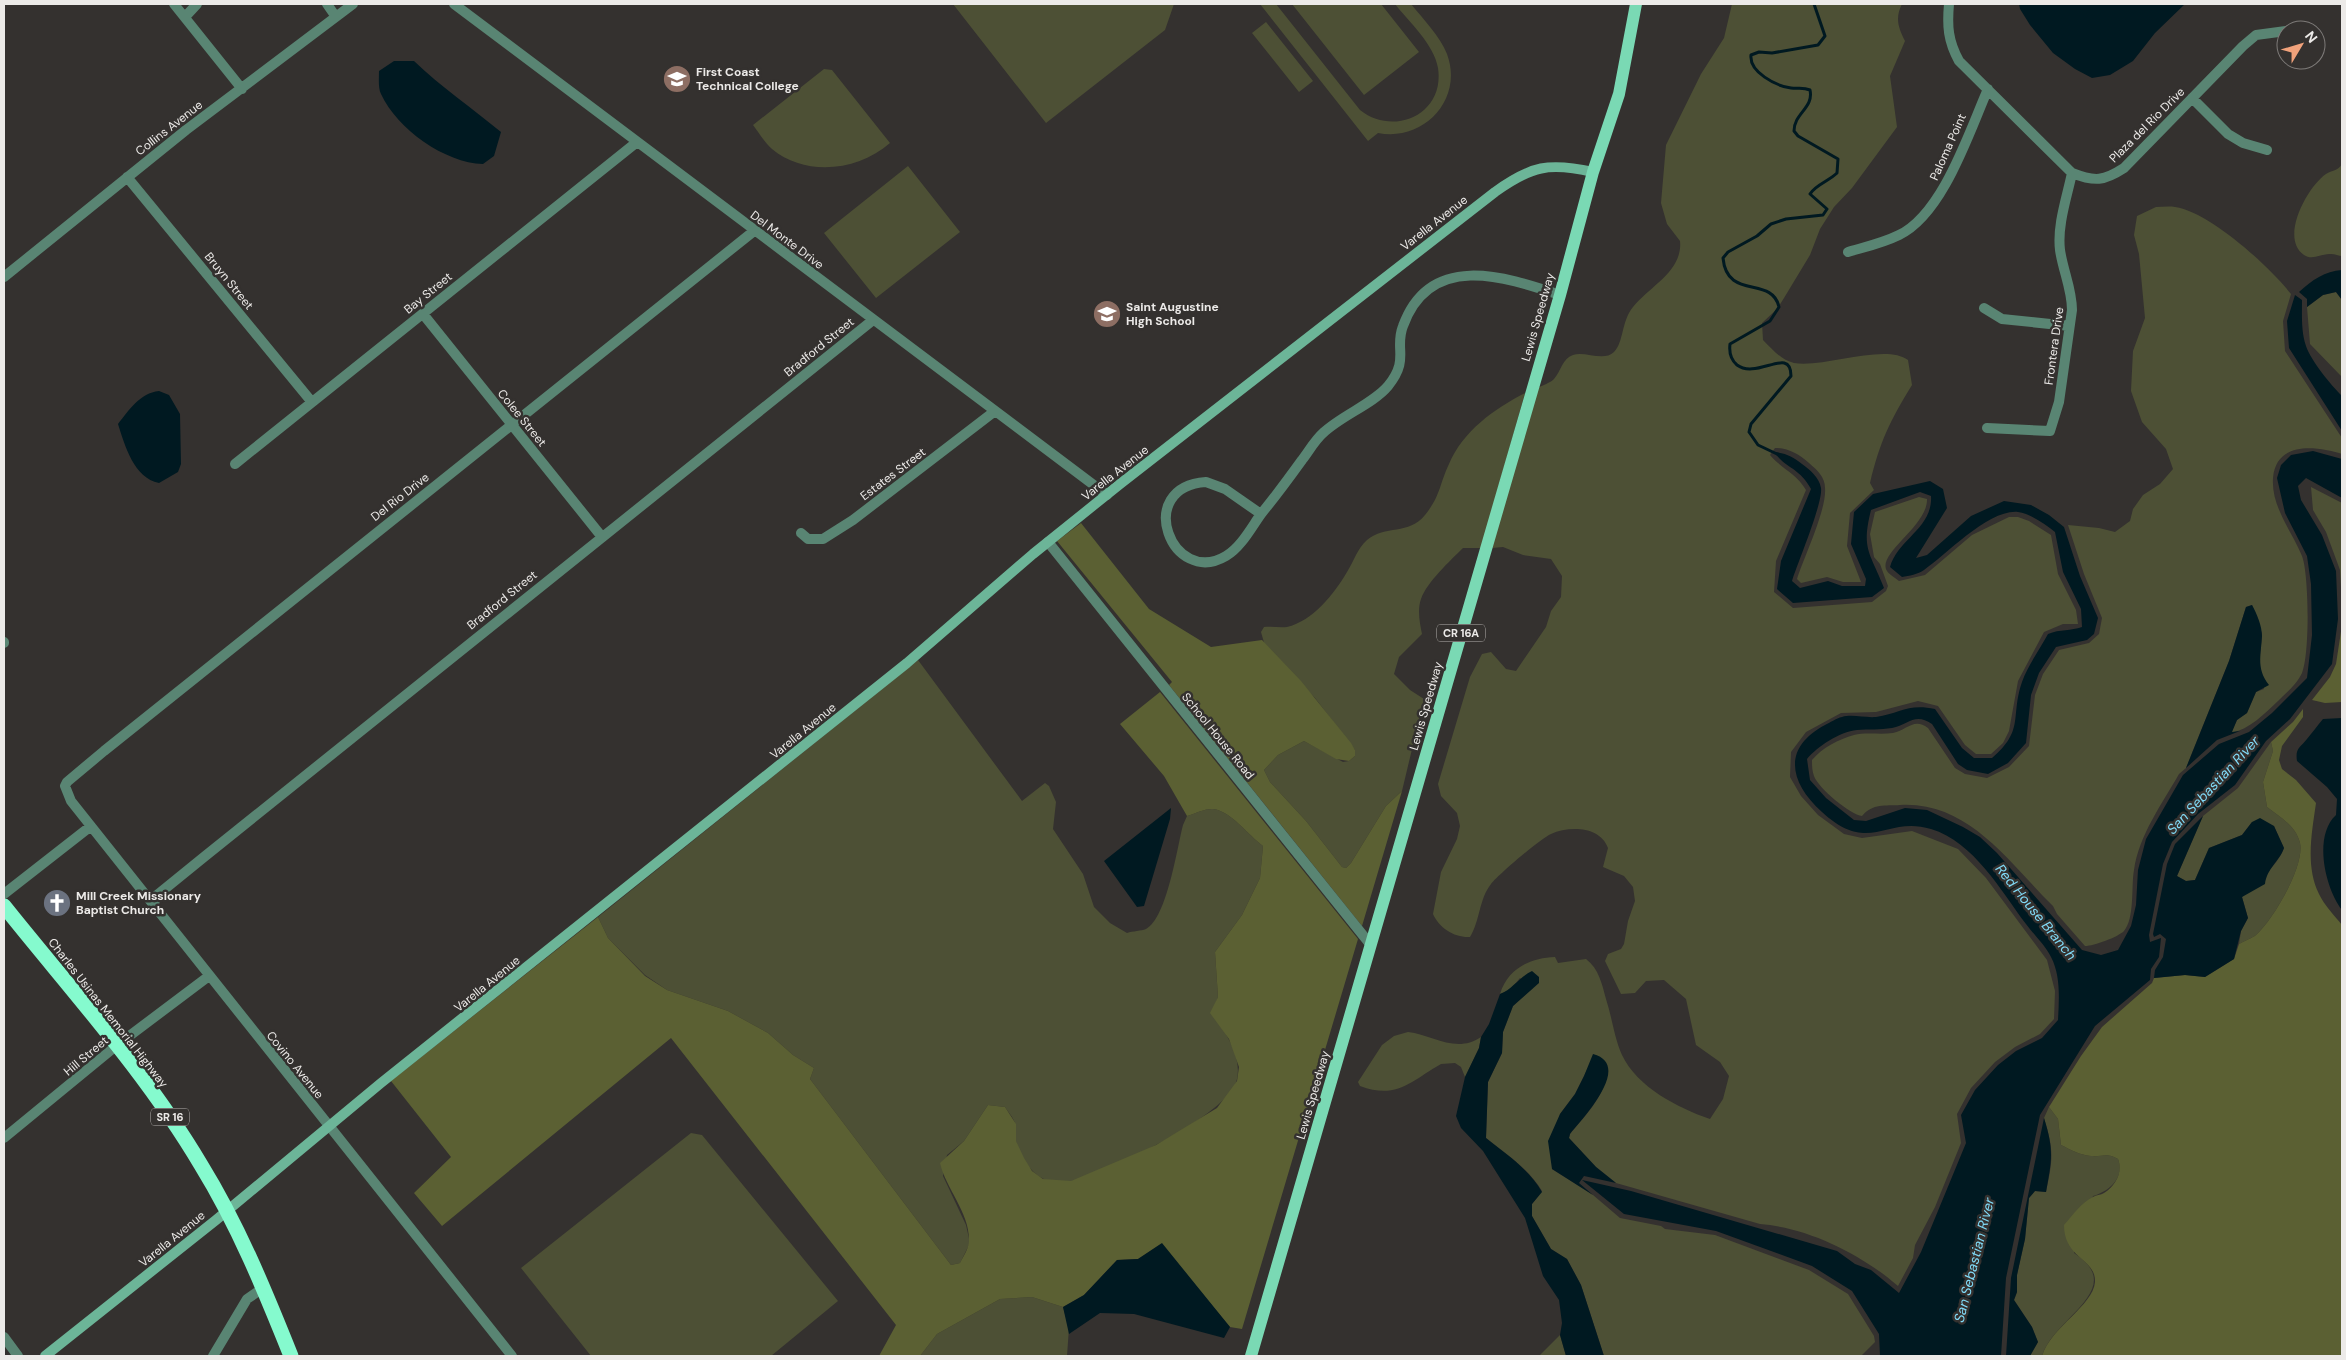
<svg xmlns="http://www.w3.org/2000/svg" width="2346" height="1360" viewBox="0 0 2346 1360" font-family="'DM Sans',sans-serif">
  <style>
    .green { fill: #4d5035 }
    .forest { fill: #5b6033 }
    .water { fill: #001921 }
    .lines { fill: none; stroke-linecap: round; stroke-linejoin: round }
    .stream { stroke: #001921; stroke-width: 3 }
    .street { stroke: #598573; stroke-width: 10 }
    .secondary { stroke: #6cb598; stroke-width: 10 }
    .primary { stroke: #7ad9b4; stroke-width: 12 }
    .highway { stroke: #85face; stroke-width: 15 }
    .labels { text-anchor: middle; stroke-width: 5; stroke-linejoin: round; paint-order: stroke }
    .shield { fill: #34312f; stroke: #b5b2b0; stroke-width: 1 }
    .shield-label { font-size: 11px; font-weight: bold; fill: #eceae8 }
    .poi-label { font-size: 12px; font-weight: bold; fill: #eceae8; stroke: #34312f; text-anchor: start }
    .street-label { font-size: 12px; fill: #eceae8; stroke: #34312f }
    .water-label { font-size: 14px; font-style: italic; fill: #81dbf8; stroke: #34312f }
  </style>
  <rect width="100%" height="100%" fill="#34312f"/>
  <path class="green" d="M953 4H1174L1165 30 1046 123Z
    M1260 4H1276L1360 110C1394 137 1445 114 1438 68 1434 44 1409 22 1395 4H1411C1423 19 1440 36 1447 54 1464 100 1423 142 1378 133L1368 141Z
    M1292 4H1381L1419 52 1364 95Z
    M1732 4H1902C1895 18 1898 27 1905 41L1890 76 1897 127 1852 188 1834 207 1820 229 1810 255 1784 298 1777 309 1762 323 1763 340C1772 349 1781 360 1794 363 1825 368 1885 343 1908 360L1912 385C1890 421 1880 441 1870 483L1874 490 1850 513 1847 546 1861 582H1843L1827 577 1801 583 1797 579C1804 557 1827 509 1825 488 1825 477 1817 470 1809 463 1799 454 1788 448 1775 448L1770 455C1782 469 1797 474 1806 490L1776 561 1774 592 1793 608 1872 602 1886 591 1888 586 1880 564 1874 557 1870 534 1875 512 1919 497 1927 499C1928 526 1876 554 1887 571 1889 574 1895 578 1899 581L1925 575 1972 535 2009 517H2018L2029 521 2051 535 2058 574 2076 610 2078 624H2063L2044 632 2018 681 2009 731 2003 743 1991 754H1976L1965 745 1938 706 1918 701 1876 712 1841 713 1806 732 1791 752 1790 777 1801 796 1818 815 1844 834 1862 838 1912 831 1958 849 1986 878 2047 960 2055 991 2054 1019 2040 1034 2015 1047 1995 1062 1971 1088 1957 1114 1961 1143 1935 1207 1915 1245 1913 1258 1898 1286C1861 1254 1809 1228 1760 1224L1616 1183 1596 1167 1569 1138 1570 1134C1583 1118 1603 1098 1606 1077L1588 1068 1575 1094 1560 1114 1552 1169 1593 1195 1620 1218 1661 1226 1665 1229 1715 1235 1809 1270 1848 1294 1874 1336 1875 1342 1861 1356H1604L1581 1285 1567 1259 1551 1249 1532 1216V1204L1542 1191C1529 1169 1506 1154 1486 1138L1488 1082 1502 1053 1503 1032 1513 1006 1533 988 1520 978 1510 990 1500 994C1508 969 1529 958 1555 957L1558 963 1586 959C1599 969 1602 984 1606 999 1612 1017 1614 1037 1622 1055 1637 1087 1678 1108 1710 1119L1723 1099 1729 1076 1720 1062 1696 1045 1686 999 1664 980 1646 981 1635 993 1621 994 1605 961 1608 954 1621 949 1624 944 1628 921 1635 901 1633 887 1624 876 1603 867 1608 848C1600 826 1569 826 1551 834 1540 839 1499 874 1491 884 1479 899 1480 921 1470 937 1455 938 1439 928 1433 914L1441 872 1457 839 1460 826 1457 813 1441 796 1438 784 1470 677 1482 654 1491 652 1506 669 1516 671 1546 627 1551 611 1561 597 1562 576 1551 559 1523 555 1503 547 1492 548 1537 388C1543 385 1550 383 1554 379 1561 371 1562 359 1573 355 1585 351 1604 362 1614 352 1624 342 1621 322 1633 307 1650 286 1683 271 1680 241L1667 224 1661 203 1666 145 1701 74 1724 38Z
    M1266 22 1313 81 1299 92 1252 33Z
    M824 69 832 70 890 143C858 171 806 177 772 149 765 143 759 133 753 125Z
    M2342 164V256C2339 256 2335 254 2331 254 2322 253 2313 261 2304 255 2279 238 2308 186 2326 174 2332 170 2338 171 2342 164Z
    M908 166 960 232 876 298 824 233Z
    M2156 207C2162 207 2169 206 2175 207 2210 212 2270 267 2291 294L2283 321 2285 351 2342 438V454C2316 446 2276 441 2273 478 2271 507 2292 531 2302 556 2309 574 2310 654 2302 673 2297 684 2286 693 2278 701 2264 714 2250 729 2231 733L2237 720 2247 713 2256 692 2264 689 2259 667 2262 634 2252 605 2246 607 2229 661 2186 768 2179 774C2162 804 2139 835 2134 870 2131 886 2135 918 2124 931 2118 937 2094 946 2085 946L2057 914 2053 906C2009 863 1969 801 1900 805 1885 806 1873 803 1862 816 1851 815 1818 788 1814 776 1812 771 1812 765 1812 760 1822 748 1839 739 1854 735 1866 732 1880 735 1893 733 1907 730 1914 717 1928 728L1955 768 1965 774 1987 778 2009 767 2029 746 2035 695 2043 674 2059 650 2089 643 2099 634 2102 618 2084 574 2068 525 2099 528 2115 532 2130 521 2133 509 2143 495 2160 484 2173 469 2166 449 2142 422 2131 391 2133 351 2145 318 2139 254 2134 235 2137 216Z
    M2336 292 2342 300V377L2310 344 2307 307 2323 295Z
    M1525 393 1481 548H1463C1450 561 1427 582 1421 599 1417 610 1420 624 1422 634L1399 657 1394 674 1410 690 1424 699 1402 791 1386 806 1351 863 1346 868 1342 867 1306 821 1270 782 1264 770 1278 755 1304 741 1343 762 1349 761 1355 756V750L1315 698 1265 646 1261 632 1264 627C1272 626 1279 628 1287 627 1313 621 1334 594 1347 572 1354 561 1357 549 1367 540 1385 525 1409 535 1425 515 1441 495 1439 485 1449 464 1463 431 1494 409 1525 393Z
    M2311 487 2342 503V605L2340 570 2326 532 2313 510Z
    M918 660 1022 801 1045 783 1049 786 1056 802 1053 829 1083 874 1094 907 1110 923 1127 933C1133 931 1141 931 1146 929 1167 918 1177 848 1183 825L1187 816C1194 814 1206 808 1213 809 1231 811 1248 835 1263 846L1260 878 1242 915 1215 952 1218 997 1212 1013C1225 1032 1242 1055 1237 1079 1230 1115 1107 1172 1072 1181 1065 1182 1048 1182 1042 1178 1030 1172 1020 1155 1016 1142 1015 1136 1017 1129 1015 1123 1013 1117 1008 1112 1005 1107L988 1105 964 1141 947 1155 943 1176 966 1225 970 1243 960 1263 951 1265 810 1079 814 1068 793 1055 768 1033 728 1011 667 990 645 975 608 938 598 917Z
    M2271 742 2273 751 2263 782 2267 807C2280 817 2296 826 2300 843 2305 866 2273 920 2256 935 2252 938 2244 941 2239 944L2241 931 2248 918 2242 897C2255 885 2278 865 2284 848L2274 826 2252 822 2242 835 2209 848 2195 880 2186 881 2177 876 2203 816 2238 788Z
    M1408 1032C1433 1035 1456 1054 1481 1037L1479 1048 1465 1077 1461 1067 1455 1063 1441 1064C1411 1081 1397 1100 1360 1086L1358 1082 1382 1045 1394 1036Z
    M2049 1107 2058 1119 2061 1145C2071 1150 2080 1155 2091 1156 2104 1157 2106 1152 2118 1159 2125 1177 2110 1191 2093 1196L2074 1253C2129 1289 2054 1317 2042 1356H2030L2038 1342 2032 1327 2014 1300 2017 1292V1275L2025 1239 2029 1198 2035 1191 2046 1192C2053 1159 2054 1150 2044 1118Z
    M691 1133 702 1135 838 1301 771 1356H591L521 1268Z
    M1032 1297 1063 1307 1069 1328 1067 1356H920L937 1334 1000 1299Z
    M1560 1335 1566 1356H1539Z"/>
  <path class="forest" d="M1081 523 1149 609 1211 647 1262 640 1301 681 1351 743 1355 750V756L1349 761 1336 759 1304 741 1278 755 1264 770 1270 782 1306 821 1342 867 1346 868 1351 863 1386 806 1402 791 1362 926 1169 685 1172 682 1057 541Z
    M2342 625V702L2325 703 2312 700 2330 677 2336 664Z
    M1160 692 1358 939 1242 1329 1230 1327 1161 1244 1138 1259 1117 1260 1084 1295 1063 1307 1032 1297 1000 1299 937 1334 920 1356H879L896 1325 671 1038 442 1226 414 1193 451 1157 391 1081 598 917 608 938 645 976 667 990 728 1011 768 1033 793 1055 814 1068 810 1079 951 1265 960 1263C963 1257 969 1248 969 1241 970 1213 946 1189 940 1163L964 1141 988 1105 1005 1107 1016 1124V1141L1024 1158 1032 1171 1043 1179 1071 1181 1156 1145 1217 1108 1237 1081 1239 1067 1229 1039 1210 1013 1218 997 1215 952 1242 915 1260 878 1263 846C1248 835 1231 811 1213 809 1206 808 1194 814 1187 816L1164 776 1120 724Z
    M2303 709V717L2282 746 2279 760 2282 769 2296 780 2316 803C2312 832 2305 866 2319 894 2324 905 2335 916 2342 925V1356H2042C2051 1327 2093 1306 2095 1282 2096 1258 2064 1259 2064 1225 2073 1215 2081 1203 2093 1197 2096 1195 2101 1195 2104 1193 2116 1185 2123 1172 2118 1159 2106 1152 2104 1157 2091 1156 2080 1155 2071 1150 2061 1145L2058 1119 2049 1107 2081 1056 2102 1027 2152 983 2154 978 2185 975 2205 977 2234 959 2239 944C2244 941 2252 938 2256 935 2273 920 2305 866 2300 843 2296 826 2280 817 2267 807L2263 782 2273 751 2271 742 2293 722Z"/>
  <path class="water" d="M2019 4H2185L2155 33 2133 61 2110 75 2092 78 2075 69 2053 53 2030 25 2020 9Z
    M394 61H414C441 87 472 108 501 132L494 156 483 164C445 163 397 129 381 94 378 88 379 78 379 71Z
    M2342 270V300L2336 292 2323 295 2307 307V299L2299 292C2312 280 2325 271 2342 270Z
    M2295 295 2302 300C2302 314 2301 332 2306 346 2311 361 2331 385 2342 396V431L2289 348 2287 321Z
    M159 391 169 395 180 414 181 464 178 472 159 483C134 478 125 446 118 424 129 410 140 393 159 391Z
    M2313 451 2342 459V498L2306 478 2298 486 2301 500 2322 535 2336 571 2338 619 2332 664 2290 719 2266 741 2235 785 2198 814 2172 842 2163 864 2149 935 2150 942 2161 938 2159 957 2151 969 2150 980 2095 1026 2040 1115 2006 1278 2001 1356H1880L1879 1334 1852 1291 1812 1266 1716 1231 1624 1214 1582 1180 1631 1191 1837 1251 1855 1264 1871 1270 1899 1293 1921 1252 1966 1143 1961 1115 1975 1090 1998 1065 2016 1051 2042 1038 2058 1020C2059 1000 2061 976 2051 957 2045 945 2034 935 2026 924 2001 891 1974 842 1931 829 1886 815 1870 856 1822 812 1789 782 1782 748 1825 725 1830 723 1836 718 1842 717 1852 714 1865 718 1876 717 1900 713 1909 703 1935 709L1962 748 1974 758H1992C2025 730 2010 717 2022 682 2028 665 2040 649 2048 634 2060 629 2071 631 2082 627L2081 609 2063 572 2055 532C2045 524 2031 514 2018 512 1989 509 1946 555 1924 570 1918 574 1909 576 1902 577L1890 567C1898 539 1933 528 1931 496L1920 492 1871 510C1861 550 1870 552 1884 588L1872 597 1793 603 1777 589 1781 561 1811 489C1799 467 1786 469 1774 452 1786 453 1793 457 1802 464 1810 470 1819 477 1821 488 1823 503 1798 562 1792 581L1800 588 1828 581 1842 586H1865L1866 579 1851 544 1854 512 1873 494 1930 481 1943 489 1947 508 1916 558 1927 555 1971 516 2004 501 2031 505 2049 515 2064 527 2080 576 2098 618 2094 634 2087 640 2056 647 2039 673 2031 695 2026 743 2008 763 1988 774 1967 770 1958 764 1932 724C1915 712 1908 725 1892 728 1880 730 1869 729 1857 730 1839 732 1818 746 1807 759L1810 780 1826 798 1854 820 1866 821 1905 808 1927 810 1963 827 1980 837 1997 853 2082 950 2101 955 2118 950 2131 926 2136 905 2138 870 2146 839 2183 775 2219 744 2249 732 2272 713 2307 678 2312 635 2311 584 2307 556 2285 513 2277 478 2281 465 2291 455Z
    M2252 605C2257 614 2262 626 2262 636 2261 655 2256 669 2269 685L2256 692 2247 713 2237 720 2232 732 2240 731 2217 740 2186 768 2229 661 2246 607Z
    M2342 718V910C2325 888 2313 836 2336 815L2337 799 2327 787 2297 761C2295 748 2300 748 2307 739 2312 733 2317 726 2323 719Z
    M1171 808 1170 819 1144 906 1137 907 1104 861Z
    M2203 816 2177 876 2186 881 2195 880 2209 848 2242 835 2252 822 2260 818 2274 826 2284 848C2279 862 2267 868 2265 884L2242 897 2248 918 2241 931 2234 959 2205 977 2185 975 2154 978 2155 970 2163 957 2166 939 2160 934 2154 937 2153 934 2167 864 2175 844Z
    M1532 971 1539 977V983L1513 1006 1503 1032 1502 1053 1488 1082 1486 1138C1506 1154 1529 1169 1542 1192L1532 1204V1216L1551 1249 1567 1259 1581 1285 1604 1356H1566L1560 1335 1562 1323 1559 1300 1543 1276 1525 1218 1483 1151 1461 1128 1456 1116 1465 1077 1479 1048 1481 1037 1489 1024 1500 994C1513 989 1519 977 1532 971Z
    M1593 1054C1633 1065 1584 1117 1570 1134L1569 1138 1596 1167 1616 1183 1584 1176 1579 1183 1593 1195 1552 1169 1548 1141 1560 1114 1575 1094 1584 1076Z
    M2044 1118C2054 1150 2052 1159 2046 1192L2035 1191 2029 1198 2025 1239 2017 1275V1292L2014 1300 2032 1327 2038 1342 2030 1356H2006L2011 1278Z
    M1162 1243 1230 1327 1224 1338 1134 1314 1100 1313 1069 1334 1063 1307 1084 1295 1117 1260 1138 1259Z"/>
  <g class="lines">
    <path class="stream" d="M1777 454 1758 445 1749 432 1751 424 1791 376C1791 345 1757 380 1737 365 1730 359 1729 352 1730 344L1770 321 1779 307C1772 275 1727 301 1723 258L1728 252 1757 236 1771 224 1786 219 1823 215 1827 209 1810 194C1815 185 1829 181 1837 173L1838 159 1798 136 1794 131C1794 113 1814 108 1810 90 1803 87 1798 89 1791 88 1776 86 1749 72 1751 55L1759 52 1772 53 1818 45 1825 36 1814 4"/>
    <path class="street" d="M174 4 242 89
      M327 4 336 17
      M454 4 1107 495
      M1949 4C1947 26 1948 41 1959 61L2072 173C2095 182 2104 181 2124 168L2243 46 2256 35 2286 31
      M185 17 197 4
      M2192 98 2228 134 2243 143 2267 150
      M127 177 311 401
      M1848 252C1865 247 1883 243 1899 235 1943 214 1969 132 1988 89
      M4 277 186 130 353 4
      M1984 308 2002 319 2069 326
      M423 314 602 537
      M1987 428 2050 431 2059 402 2072 310C2072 289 2063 271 2060 250 2057 225 2067 197 2072 173
      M235 464 637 142
      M1206 482 1225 489 1261 514C1251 528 1241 547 1226 556 1172 588 1133 487 1206 482Z
      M1261 514C1275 497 1289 478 1302 460 1309 451 1315 440 1323 433 1342 415 1373 404 1388 386 1410 359 1394 349 1403 326 1430 252 1503 276 1560 295
      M801 533 808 539H823L853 520 995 411
      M1048 542 1370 944
      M4 642V643
      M4 894 91 826
      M154 905 156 896 204 857 873 320
      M4 1138 116 1046 209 976
      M4 1337 18 1356
      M213 1356 247 1299 263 1288
      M512 1356 71 801 65 786 67 782 104 751 754 231"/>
    <path class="secondary" d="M45 1356 216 1220 381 1083 907 663 1033 554 1120 484 1495 192C1531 166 1549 162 1593 172"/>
    <path class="primary" d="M1251 1356 1560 295 1593 172 1619 94 1636 4"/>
    <path class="highway" d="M4 906C71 990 146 1072 201 1165 238 1225 265 1291 291 1356"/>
  </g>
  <defs>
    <symbol id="university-disc" viewBox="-11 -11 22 22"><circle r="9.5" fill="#8d6e63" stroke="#34312f"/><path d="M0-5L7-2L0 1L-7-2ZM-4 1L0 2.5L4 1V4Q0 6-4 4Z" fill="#fff"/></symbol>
    <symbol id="school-disc" viewBox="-11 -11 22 22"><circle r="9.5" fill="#8d6e63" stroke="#34312f"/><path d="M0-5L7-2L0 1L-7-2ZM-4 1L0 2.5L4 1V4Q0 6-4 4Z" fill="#fff"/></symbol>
    <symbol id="church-disc" viewBox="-11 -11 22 22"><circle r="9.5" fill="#6b7280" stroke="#34312f"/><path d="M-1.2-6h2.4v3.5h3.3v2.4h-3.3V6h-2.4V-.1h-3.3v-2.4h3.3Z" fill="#fff"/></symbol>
  </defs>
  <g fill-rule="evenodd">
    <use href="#university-disc" x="661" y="63" width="32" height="32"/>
    <use href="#school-disc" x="1091" y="298" width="32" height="32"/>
    <use href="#church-disc" x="41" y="887" width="32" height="32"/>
  </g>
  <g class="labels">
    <g class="shield">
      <rect x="1437" y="624.5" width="48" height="17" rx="4"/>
      <rect x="151" y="1108.5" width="38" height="17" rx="4"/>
    </g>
    <g class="shield-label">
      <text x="1461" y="637">CR 16A</text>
      <text x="170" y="1121">SR 16</text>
    </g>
    <g class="poi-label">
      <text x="696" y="76">First Coast<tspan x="696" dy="14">Technical College</tspan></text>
      <text x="1126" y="311">Saint Augustine<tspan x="1126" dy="14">High School</tspan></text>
      <text x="76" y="900">Mill Creek Missionary<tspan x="76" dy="14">Baptist Church</tspan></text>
    </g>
    <g class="street-label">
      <text transform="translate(2147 125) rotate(-45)" y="4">Plaza del Rio Drive</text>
      <text transform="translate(169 128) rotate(-38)" y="4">Collins Avenue</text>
      <text transform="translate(1948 147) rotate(-66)" y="4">Paloma Point</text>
      <text transform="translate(1434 223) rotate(-38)" y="4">Varella Avenue</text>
      <text transform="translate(787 240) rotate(37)" y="4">Del Monte Drive</text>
      <text transform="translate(229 281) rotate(51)" y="4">Bruyn Street</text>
      <text transform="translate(428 293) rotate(-39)" y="4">Bay Street</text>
      <text transform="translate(1538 317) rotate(-74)" y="4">Lewis Speedway</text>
      <text transform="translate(2054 346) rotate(-82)" y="4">Frontera Drive</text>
      <text transform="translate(819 347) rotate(-39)" y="4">Bradford Street</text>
      <text transform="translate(522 418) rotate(51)" y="4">Colee Street</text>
      <text transform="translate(1115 473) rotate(-38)" y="4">Varella Avenue</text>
      <text transform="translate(893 474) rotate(-37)" y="4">Estates Street</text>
      <text transform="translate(400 497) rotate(-38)" y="4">Del Rio Drive</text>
      <text transform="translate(502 600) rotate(-39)" y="4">Bradford Street</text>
      <text transform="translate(1426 706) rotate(-74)" y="4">Lewis Speedway</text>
      <text transform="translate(803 731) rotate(-39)" y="4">Varella Avenue</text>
      <text transform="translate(1218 736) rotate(51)" y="4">School House Road</text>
      <text transform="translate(487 984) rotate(-39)" y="4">Varella Avenue</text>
      <text transform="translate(108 1013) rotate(52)" y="4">Charles Usinas Memorial Highway</text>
      <text transform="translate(86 1056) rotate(-40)" y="4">Hill Street</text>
      <text transform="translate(295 1065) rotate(51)" y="4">Covino Avenue</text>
      <text transform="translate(1313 1095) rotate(-74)" y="4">Lewis Speedway</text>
      <text transform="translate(172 1239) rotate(-39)" y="4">Varella Avenue</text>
    </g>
    <g class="water-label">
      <text transform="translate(2213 785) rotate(-47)" y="5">San Sebastian River</text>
      <text transform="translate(2036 912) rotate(51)" y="5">Red House Branch</text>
      <text transform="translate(1974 1260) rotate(-76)" y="5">San Sebastian River</text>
    </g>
  </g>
  <rect width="2346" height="1360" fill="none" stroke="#eceae8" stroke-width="10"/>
  <g transform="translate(2301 45) rotate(52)"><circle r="24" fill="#34312f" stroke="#7e7b79"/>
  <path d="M0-4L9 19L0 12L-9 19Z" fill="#f1a27b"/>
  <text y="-8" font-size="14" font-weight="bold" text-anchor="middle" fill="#eceae8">N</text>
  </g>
</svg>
